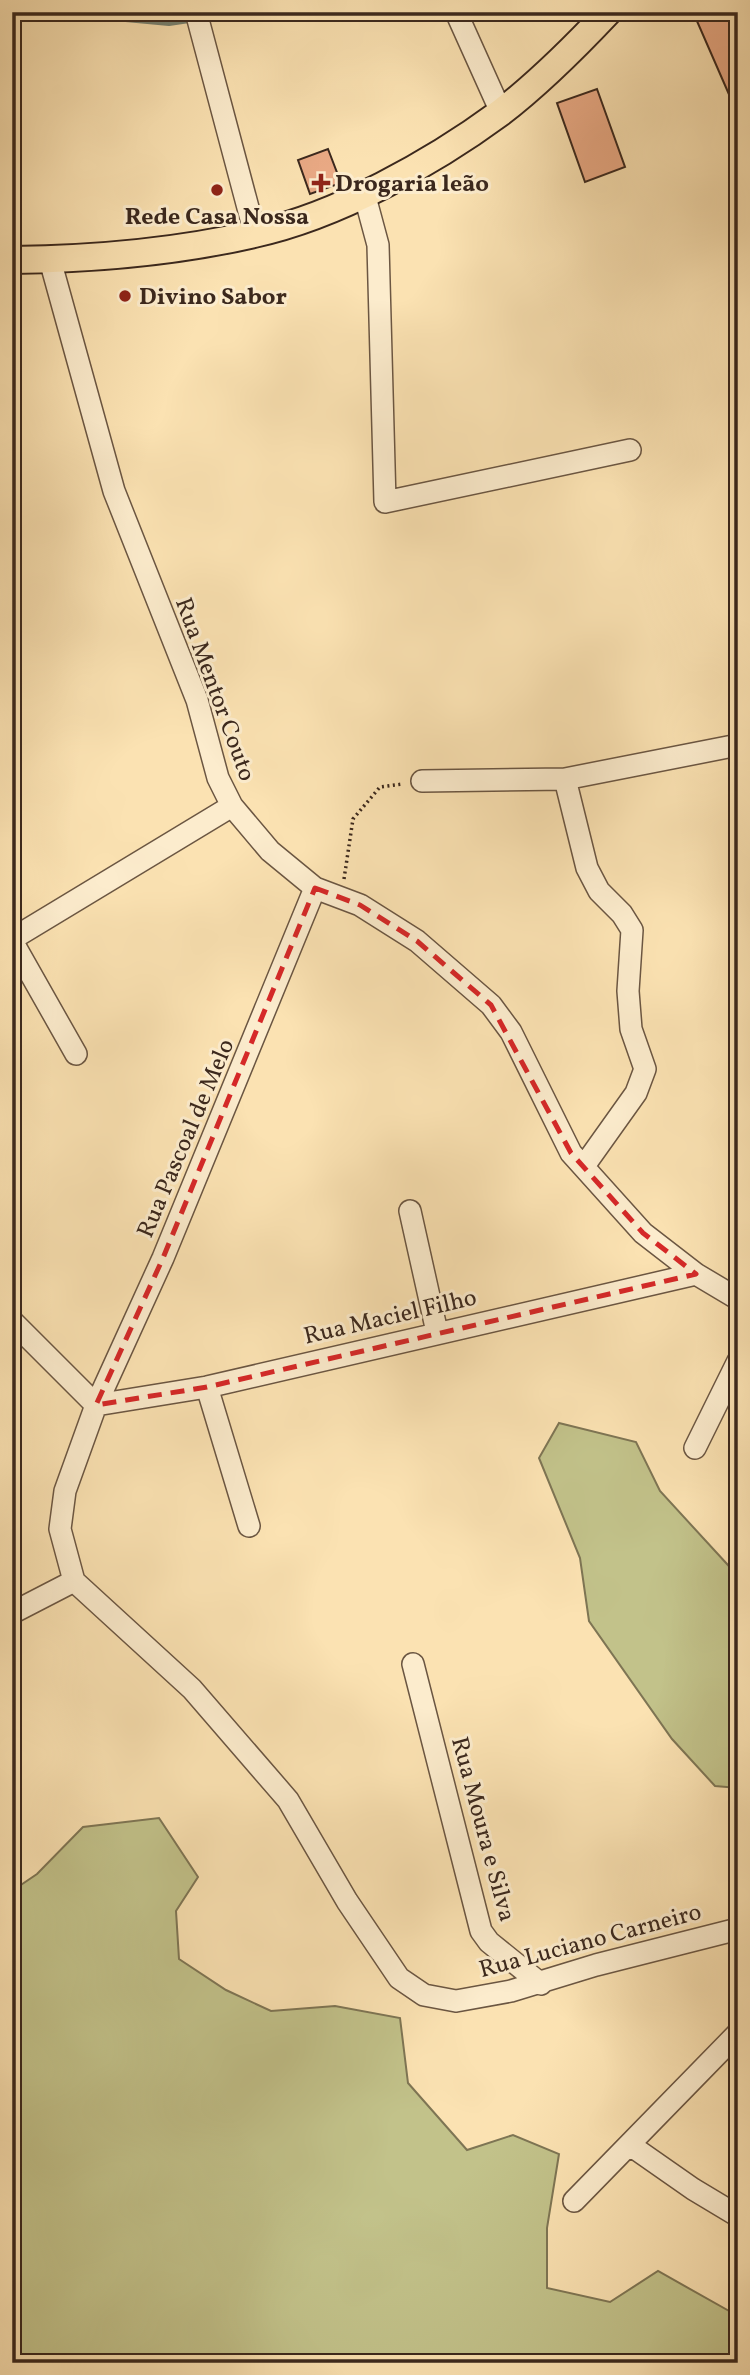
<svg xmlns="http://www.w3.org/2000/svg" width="750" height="2375" viewBox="0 0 750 2375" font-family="Vollkorn,serif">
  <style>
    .green { fill: #c2c28a; stroke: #7e7554; stroke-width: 2 }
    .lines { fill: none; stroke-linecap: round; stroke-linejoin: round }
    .stream { stroke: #778272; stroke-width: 6 }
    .building { fill: #e9a984; stroke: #3b281d; stroke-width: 2 }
    .minor-casing { stroke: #6b5642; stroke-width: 24 }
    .major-casing { stroke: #3b281d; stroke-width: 30 }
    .path { stroke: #3b281d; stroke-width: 3.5; stroke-dasharray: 2 3.5; stroke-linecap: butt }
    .minor { stroke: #fceccd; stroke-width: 21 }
    .major { stroke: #fbe2b2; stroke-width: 26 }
    .marked { fill: none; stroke: #d62828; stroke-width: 5; stroke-dasharray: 14 9; stroke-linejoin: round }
    .poi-dot { fill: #8f2418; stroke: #fceccd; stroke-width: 2.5 }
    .labels { text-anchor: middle; stroke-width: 6; stroke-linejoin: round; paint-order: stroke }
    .poi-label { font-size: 24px; font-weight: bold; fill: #3b281d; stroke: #fceccd; text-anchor: start }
    .street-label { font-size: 24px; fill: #3b281d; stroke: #fceccd }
  </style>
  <rect width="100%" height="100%" fill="#fbe2b2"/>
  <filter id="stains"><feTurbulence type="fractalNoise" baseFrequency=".00286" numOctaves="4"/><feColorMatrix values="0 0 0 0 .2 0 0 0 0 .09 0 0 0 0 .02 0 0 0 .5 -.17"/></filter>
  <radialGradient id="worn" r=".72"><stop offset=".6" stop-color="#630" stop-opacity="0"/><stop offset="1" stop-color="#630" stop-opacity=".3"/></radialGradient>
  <path class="green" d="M559 1423 636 1442 660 1491 738 1576V1788L715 1786 672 1739 589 1621 580 1558 539 1458Z
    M159 1818 198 1877 176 1911 179 1959 226 1990 271 2011 335 2006 400 2018 408 2083 467 2150 513 2135 559 2154 547 2228V2288L610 2302 658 2271 738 2316V2363H12V1891L37 1874 83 1827Z"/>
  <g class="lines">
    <path class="stream" d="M50 12 169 23 243 12
      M12 19 35 12"/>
  </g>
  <path class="building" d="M693 12H738V115Z
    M597 89 625 167 585 182 557 103Z
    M328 149 341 183 310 194 298 160Z"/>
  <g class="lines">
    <defs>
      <path id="minor" d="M196 12 255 234
        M456 12 501 112
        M364 193 378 245 385 502 630 450
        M50 260 114 491 197 700 218 778 232 806 270 851 315 888 360 905 417 941 491 1005 511 1032 571 1153 643 1233 696 1274 738 1299
        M565 779 587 868 599 891 622 914 632 930 628 991 631 1029 645 1069 636 1093 584 1166
        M422 781 565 779 738 745
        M12 939 232 806
        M12 941 76 1054
        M410 1211 437 1332
        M12 1321 96 1405 65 1491 60 1529 74 1581 192 1689 288 1800 347 1901 399 1978 424 1995 456 2001 511 1991 596 1965 738 1929
        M207 1387 249 1526
        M96 1405 207 1387 696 1274
        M96 1405 163 1258 315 888
        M695 1448 738 1361
        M12 1613 74 1581
        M413 1664 481 1931 489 1942 541 1984
        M630 2145 693 2189 738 2216
        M574 2201 738 2033"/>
      <path id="major" d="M12 260C92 259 176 252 254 234 337 216 432 163 500 113 538 84 575 47 608 12"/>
    </defs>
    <use href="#minor" class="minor-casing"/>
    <use href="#major" class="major-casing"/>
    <path class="path" d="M344 879 353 819 380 787 403 784"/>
    <use href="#minor" class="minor"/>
    <use href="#major" class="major"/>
  </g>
  <path class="marked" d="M315 888 360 905 417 941 491 1005 571 1153 643 1233 696 1274 207 1387 96 1405 163 1258Z"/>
  <g class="poi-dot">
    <path d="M317.5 172.5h7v7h7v7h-7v7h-7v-7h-7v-7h7z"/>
    <circle cx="217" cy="190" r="7"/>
    <circle cx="125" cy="296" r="7"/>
  </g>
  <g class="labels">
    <g class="poi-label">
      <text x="335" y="191">Drogaria leão</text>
      <text x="217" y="224" text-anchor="middle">Rede Casa Nossa</text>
      <text x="139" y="304">Divino Sabor</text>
    </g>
    <g class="street-label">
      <text transform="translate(216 689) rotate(70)" y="8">Rua Mentor Couto</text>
      <text transform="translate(185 1138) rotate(-67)" y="8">Rua Pascoal de Melo</text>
      <text transform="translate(390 1316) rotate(-13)" y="8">Rua Maciel Filho</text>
      <text transform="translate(484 1829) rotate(75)" y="8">Rua Moura e Silva</text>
      <text transform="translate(590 1940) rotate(-15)" y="8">Rua Luciano Carneiro</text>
    </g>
  </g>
  <rect width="750" height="2375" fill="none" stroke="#fbe2b2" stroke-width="42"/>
  <rect x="14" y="14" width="722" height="2347" fill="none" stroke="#3b281d" stroke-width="3.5"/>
  <rect x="21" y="21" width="708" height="2333" fill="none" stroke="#3b281d" stroke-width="2"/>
  <rect width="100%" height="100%" filter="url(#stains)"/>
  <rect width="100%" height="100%" fill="url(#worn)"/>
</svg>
